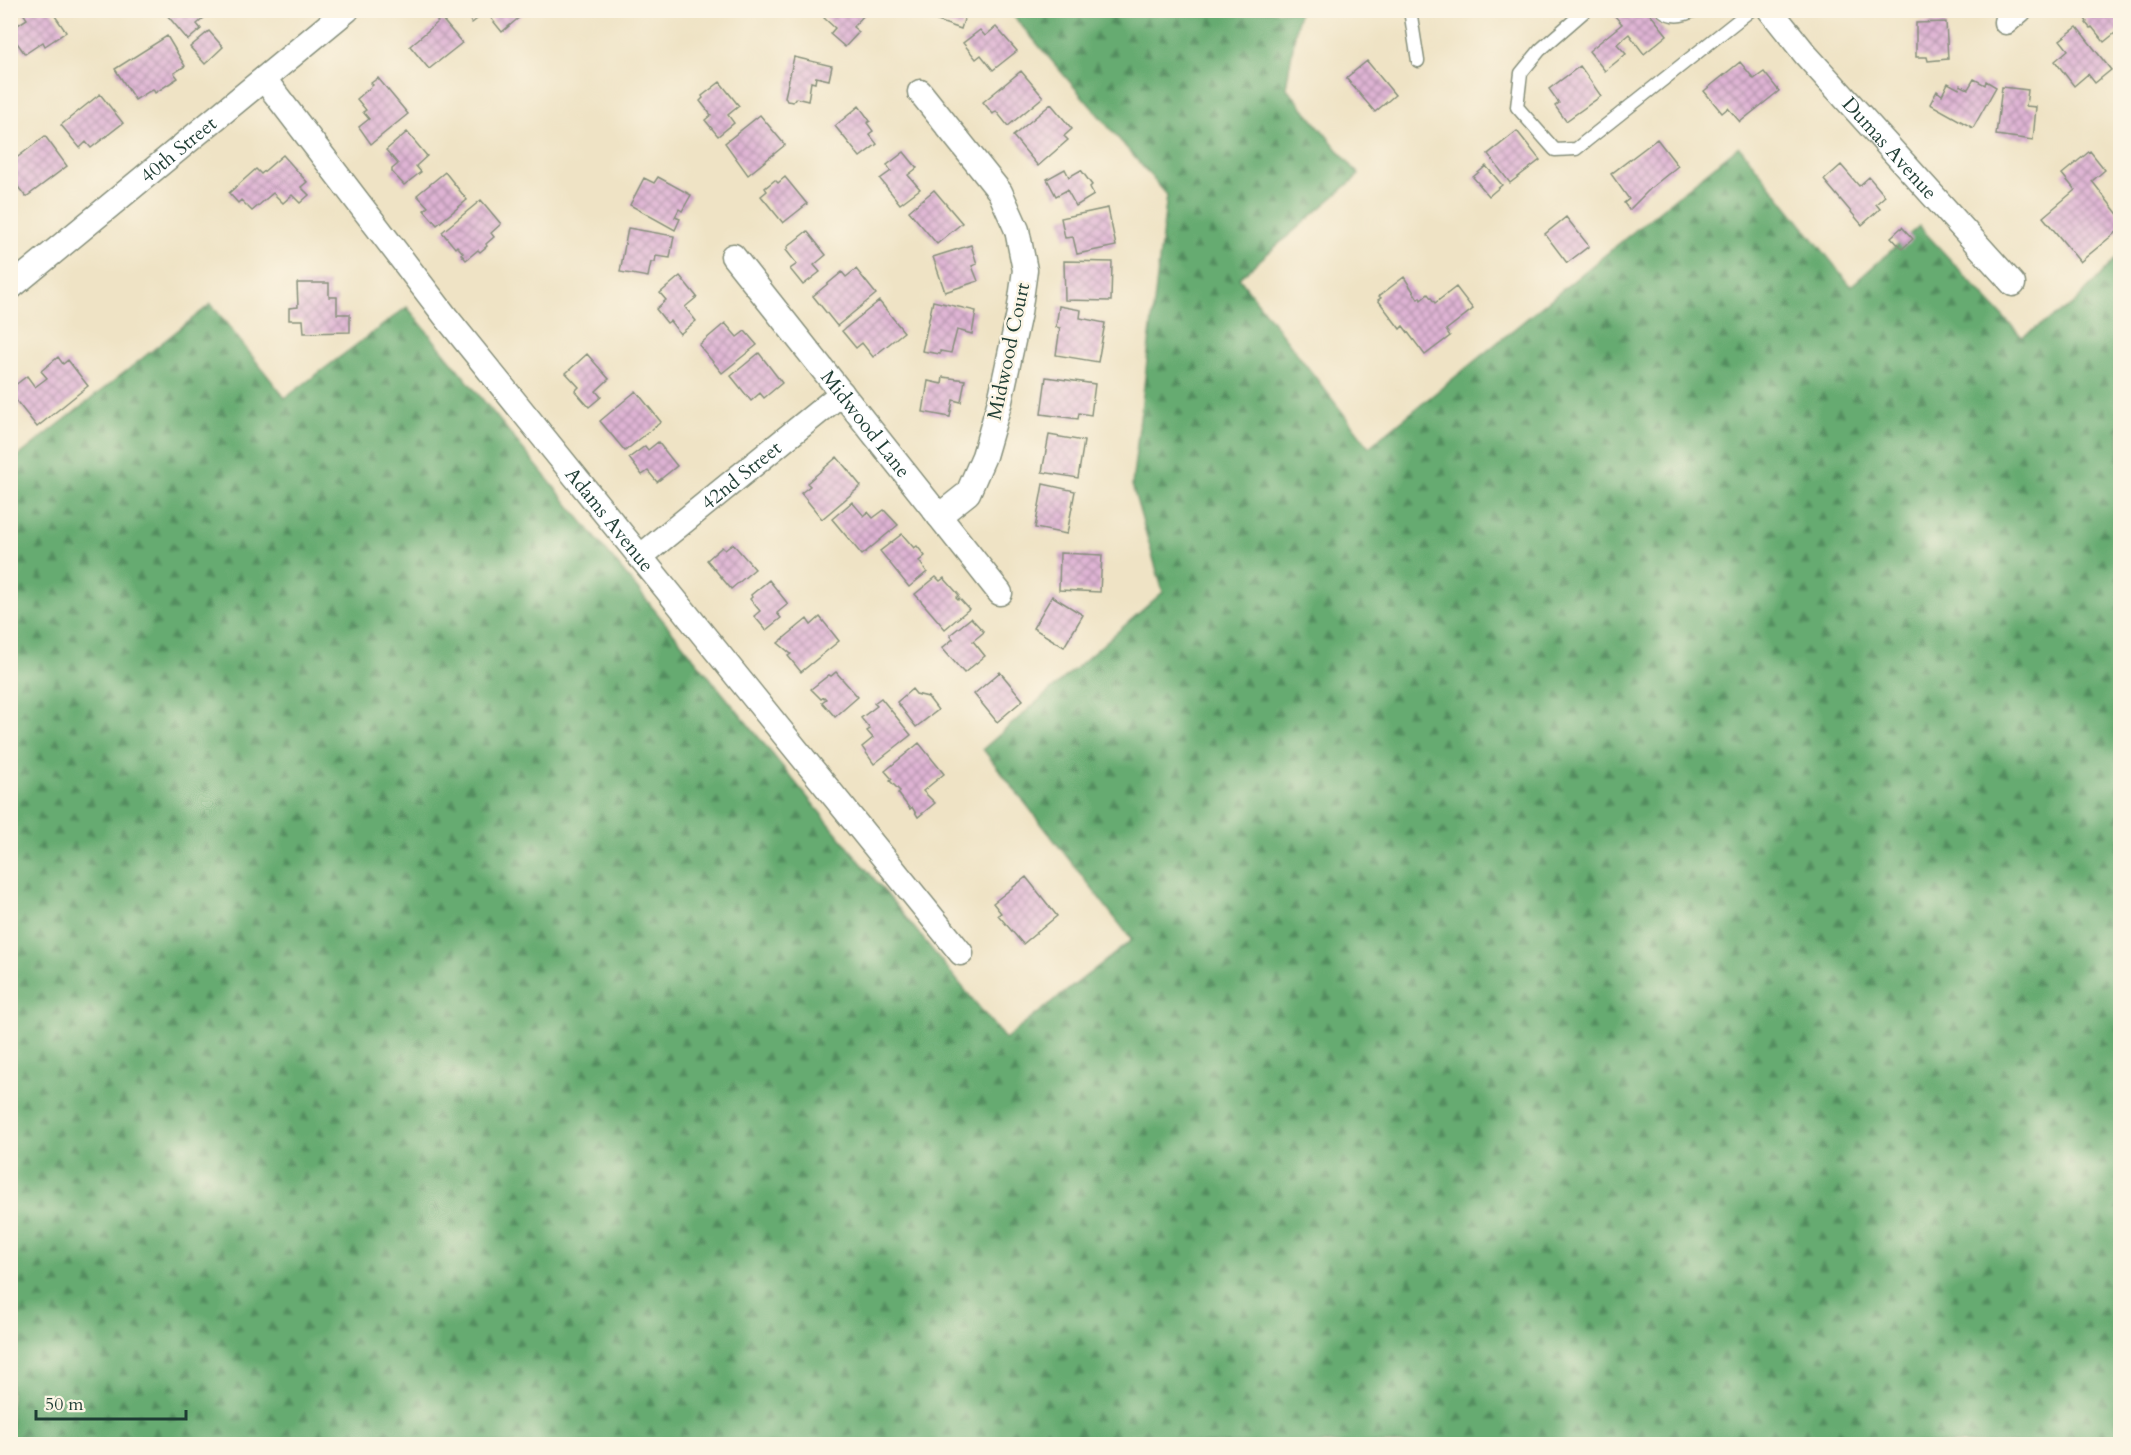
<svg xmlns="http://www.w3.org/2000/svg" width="2131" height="1455" viewBox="0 0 2131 1455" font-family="Cardo,serif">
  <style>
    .forest { fill: url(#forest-firs); stroke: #427452; stroke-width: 1.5 }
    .building { fill: url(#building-cross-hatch) }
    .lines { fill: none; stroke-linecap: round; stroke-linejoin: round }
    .service-casing { stroke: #87907c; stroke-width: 15 }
    .minor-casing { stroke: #87907c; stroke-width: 27 }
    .service { stroke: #fff; stroke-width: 12 }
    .minor { stroke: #fff; stroke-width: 24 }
    .labels { text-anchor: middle; stroke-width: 5; stroke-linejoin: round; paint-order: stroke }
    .street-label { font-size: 20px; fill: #1f3d34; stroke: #fcf5e5 }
  </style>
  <defs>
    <pattern id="forest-firs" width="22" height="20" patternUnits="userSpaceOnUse" patternTransform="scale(1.5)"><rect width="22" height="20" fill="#66ab71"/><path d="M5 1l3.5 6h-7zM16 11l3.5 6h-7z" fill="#538c5e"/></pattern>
    <pattern id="building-cross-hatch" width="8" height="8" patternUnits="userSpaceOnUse" patternTransform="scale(1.5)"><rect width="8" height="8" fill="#dfb4d4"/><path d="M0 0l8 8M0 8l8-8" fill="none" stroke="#b494ad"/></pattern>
  </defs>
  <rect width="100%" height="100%" fill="#fcf5e5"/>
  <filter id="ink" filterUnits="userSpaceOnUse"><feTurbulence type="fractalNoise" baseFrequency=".0167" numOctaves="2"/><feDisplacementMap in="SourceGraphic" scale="12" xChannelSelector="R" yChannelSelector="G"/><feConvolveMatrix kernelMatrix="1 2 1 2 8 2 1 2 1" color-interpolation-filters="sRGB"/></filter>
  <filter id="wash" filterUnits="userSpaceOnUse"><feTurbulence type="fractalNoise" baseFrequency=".008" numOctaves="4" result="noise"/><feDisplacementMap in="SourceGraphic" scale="24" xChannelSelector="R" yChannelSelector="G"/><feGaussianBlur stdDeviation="1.35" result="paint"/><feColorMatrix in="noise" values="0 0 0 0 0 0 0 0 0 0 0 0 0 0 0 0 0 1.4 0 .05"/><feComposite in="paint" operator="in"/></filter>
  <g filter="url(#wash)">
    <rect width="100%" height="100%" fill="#efe3c5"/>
    <path class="forest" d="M1009 11H1299L1286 87 1359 175 1239 278 1369 447 1739 146 1851 286 1919 226 2022 337 2073 305 2120 254V1444H11V462L211 304 285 398 407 307 1005 1039 1132 940 983 749 1163 592 1132 485 1167 195Z"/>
    <g id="blocks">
      <path class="building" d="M21 10H51L66 32 45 46 43 42 25 54 10 33V30L27 19Z
        M172 10H213L197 24 201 29 188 40 167 15Z
        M462 10H528L502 32 486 12 472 23Z
        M830 10H863L866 13 853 27 859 32 845 47 830 34 835 28 824 18Z
        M928 10H967L961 29 926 17Z
        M1620 10H1647L1667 35 1644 54 1629 34 1617 44 1626 54 1605 71 1589 51 1622 24 1614 15Z
        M2092 10H2120V29L2104 42 2092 27 2090 28 2086 23 2087 22 2084 17Z
        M441 18 462 43 429 69 410 46 438 22 437 21Z
        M1946 22 1948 59 1928 61 1927 57H1916V23Z
        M996 27 1017 51 993 70 981 55 976 59 963 43 980 30 985 36Z
        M2077 27 2111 70 2095 83 2088 74 2074 86 2055 61 2068 50 2060 40Z
        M209 31 223 47 205 64 190 47Z
        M167 36 185 66 174 73 178 78 155 93 153 89 135 100 115 69Z
        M794 57 832 66 829 80 816 77 815 83 811 82 808 101 796 98 793 102 787 101 785 97Z
        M1367 61 1395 95 1375 112 1346 78Z
        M1740 62 1754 79 1764 72 1779 91 1740 122 1728 108 1722 113 1704 91Z
        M1580 66 1601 96 1566 121 1555 106 1559 103 1549 89Z
        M1021 71 1043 97 1008 126 996 111 993 114 983 102Z
        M378 78 408 114 371 144 359 127 369 119 363 112 366 110 357 99 373 85 371 83Z
        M1974 79 1985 85 1986 81 1996 87 1973 128 1930 104 1937 91 1942 95 1948 83 1959 89 1960 85 1968 89Z
        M720 82 739 106 728 115 734 123 718 136 705 120 711 115 700 101 703 98 702 96Z
        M2002 87 2028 90 2026 106 2036 107 2033 140 1996 135Z
        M100 94 123 123 91 148 86 142 80 148 61 125Z
        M1051 104 1072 129 1064 136 1068 140 1038 166 1013 136Z
        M859 106 870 121 867 123 873 131 869 134 877 144 860 157 835 126Z
        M760 115 785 145 748 175 725 143Z
        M1517 131 1540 160 1510 183 1488 154Z
        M407 132 427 156 416 166 421 172 404 185 392 172V169L398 164 386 150Z
        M45 136 67 166 26 197 10 177V163Z
        M1657 139 1678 166 1652 187 1629 210 1624 203 1629 199 1611 174Z
        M2090 151 2105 170 2092 181 2120 217V229L2080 262 2043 217 2075 190 2062 174Z
        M904 152 917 168 908 175 920 189 900 204 880 179 891 171 887 165Z
        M283 155 307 182 301 187 309 195 300 203 292 195 283 203 273 193 252 211 241 200 238 203 229 193 256 169 261 174Z
        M1841 165 1859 186 1869 177 1885 196 1876 204 1880 209 1862 225 1824 180Z
        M1486 166 1502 185 1489 196 1473 177Z
        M1065 169 1069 177 1081 170 1092 185 1090 187 1094 195 1076 206 1067 190 1056 196 1047 179Z
        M445 172 467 200 437 225 424 210 428 207 417 195Z
        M658 177 691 195 682 211 679 209 675 217 680 219 675 230 630 205 644 178 654 183Z
        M785 177 807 204 783 223 761 196 767 191 765 188 775 180 778 183Z
        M934 190 962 223 937 244 909 211Z
        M481 200 501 224 491 233 494 237 486 244 487 246 480 252 478 250 466 260 461 254 463 253 457 246 455 248 442 232Z
        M1108 208 1116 246 1077 254 1073 237 1065 238 1061 218Z
        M1566 217 1589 246 1567 263 1545 234Z
        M1902 227 1913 239 1902 249 1891 237Z
        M628 228 674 236 670 258 656 256 655 262H651L648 277 620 272Z
        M807 231 826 255 814 265 820 272 803 285 790 269 797 264 786 250 788 248 787 247Z
        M971 245 977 264 972 266 978 281 945 292 933 257Z
        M1064 261 1112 262 1111 301 1065 300Z
        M856 269 876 294 837 326 813 296 842 272 846 277Z
        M680 276 697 297 685 307 696 321 680 334 670 321 667 323 656 309 666 300 660 293Z
        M1404 277 1418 299 1420 297 1421 300 1428 294 1435 303 1456 287 1473 309 1446 330 1450 336 1425 355 1403 326 1400 329 1378 300 1381 298 1379 296Z
        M297 283H329V297H337V314H350V332L304 333 303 320H289V308L298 307Z
        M879 301 904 332 873 357 862 343 856 348 842 331Z
        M933 301 976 311 972 334 957 330 951 353 940 351V354L922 351Z
        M1059 306 1081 310 1080 318 1105 323 1098 362 1056 355 1060 328 1056 327Z
        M725 323 737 337 745 331 757 345 722 373 699 345Z
        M759 353 782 383 764 398 760 393 751 401 731 376Z
        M587 354 609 379 596 391 601 397 589 407 575 391 579 387 566 373Z
        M58 357 63 364 68 360 88 386 37 427 10 393V389L27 376 35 387 47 378 41 371Z
        M943 377 965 380 961 402 953 400 950 417 923 412 928 381 942 384Z
        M1046 377 1095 384 1091 415 1079 413 1078 419 1041 414Z
        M636 391 661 422 625 451 600 421Z
        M1049 435 1084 441 1078 478 1042 472Z
        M658 442 677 466 657 482 648 471 642 475 629 458 645 446 648 450Z
        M837 457 861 486 822 519 801 493 810 486 807 483Z
        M1043 484 1075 491 1067 534 1035 528Z
        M852 502 864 516 868 512 873 518 884 510 898 525 862 555 832 519Z
        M902 534 914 548 917 546 925 556 919 561 927 572 909 587 880 551Z
        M733 544 755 569 731 589 707 560 722 547 725 550Z
        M1060 553 1102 555 1100 592 1059 590Z
        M936 577 940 581 944 578 959 595 956 598 958 600 959 598 969 609 945 629 915 594Z
        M769 580 788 604 777 613 781 618 766 630 754 616 760 611 750 599 752 597 751 595Z
        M1052 596 1083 615 1064 647 1033 628Z
        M820 617 839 641 801 672 788 656 791 654 778 643 807 619 811 625Z
        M971 618 984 632 973 641 985 656 964 673 942 648 953 639 950 635Z
        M836 672 858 697 835 717 822 702 826 699 824 697 821 699 811 689 829 675 831 676Z
        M1000 672 1023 700 997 722 974 694Z
        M912 689 916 694 928 697 938 710 916 727 897 702Z
        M881 698 911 735 874 764 862 747 873 738 867 731 870 729 861 718 877 706 874 703Z
        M919 743 944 774 923 791 935 803 918 817 912 807 910 809 898 793 900 791 890 781 892 779 885 771Z
        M1026 877 1057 916 1023 944 998 915 1001 913 993 903Z"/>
    </g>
  </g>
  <g filter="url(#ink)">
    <use href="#blocks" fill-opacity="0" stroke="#87907c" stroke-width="1.5"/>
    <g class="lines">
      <defs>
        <path id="service" d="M1410 10 1418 61
          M1586 10 1540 50 1521 73 1517 107 1555 150 1576 149 1751 10
          M1662 10C1672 18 1684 16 1695 10"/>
        <g id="minor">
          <path id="s1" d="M1770 10 1806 55 2013 284"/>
          <path d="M2006 22 2020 10"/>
          <path id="s2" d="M264 79 446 317 961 953"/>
          <path d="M920 92 1000 192 1017 230 1025 270 1019 313 1000 401 984 456 968 493 939 516"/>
          <path id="s3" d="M733 256 1000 593"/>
          <path id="s4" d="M10 288 347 10"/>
          <path id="s5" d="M640 557 842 393"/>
        </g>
      </defs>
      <use href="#service" class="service-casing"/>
      <use href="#minor" class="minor-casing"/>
      <use href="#service" class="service"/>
      <use href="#minor" class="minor"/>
    </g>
  </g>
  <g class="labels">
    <g class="street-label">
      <text dy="7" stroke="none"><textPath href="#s1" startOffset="183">Dumas Avenue</textPath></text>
      <text dy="7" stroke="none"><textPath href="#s4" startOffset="218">40th Street</textPath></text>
      <text transform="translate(1008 351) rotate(-78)" y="7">Midwood Court</text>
      <text dy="7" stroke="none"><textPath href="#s3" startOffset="214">Midwood Lane</textPath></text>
      <text dy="7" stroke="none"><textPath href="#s5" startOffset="130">42nd Street</textPath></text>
      <text dy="7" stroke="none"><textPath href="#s2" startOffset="560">Adams Avenue</textPath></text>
    </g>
  </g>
  <rect width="2131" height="1455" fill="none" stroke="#fcf5e5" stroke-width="36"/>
  <path d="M36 1410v9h150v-9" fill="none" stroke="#1f3d34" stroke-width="3"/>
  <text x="45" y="1410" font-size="18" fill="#1f3d34" stroke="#fcf5e5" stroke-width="4.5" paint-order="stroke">50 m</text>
</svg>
